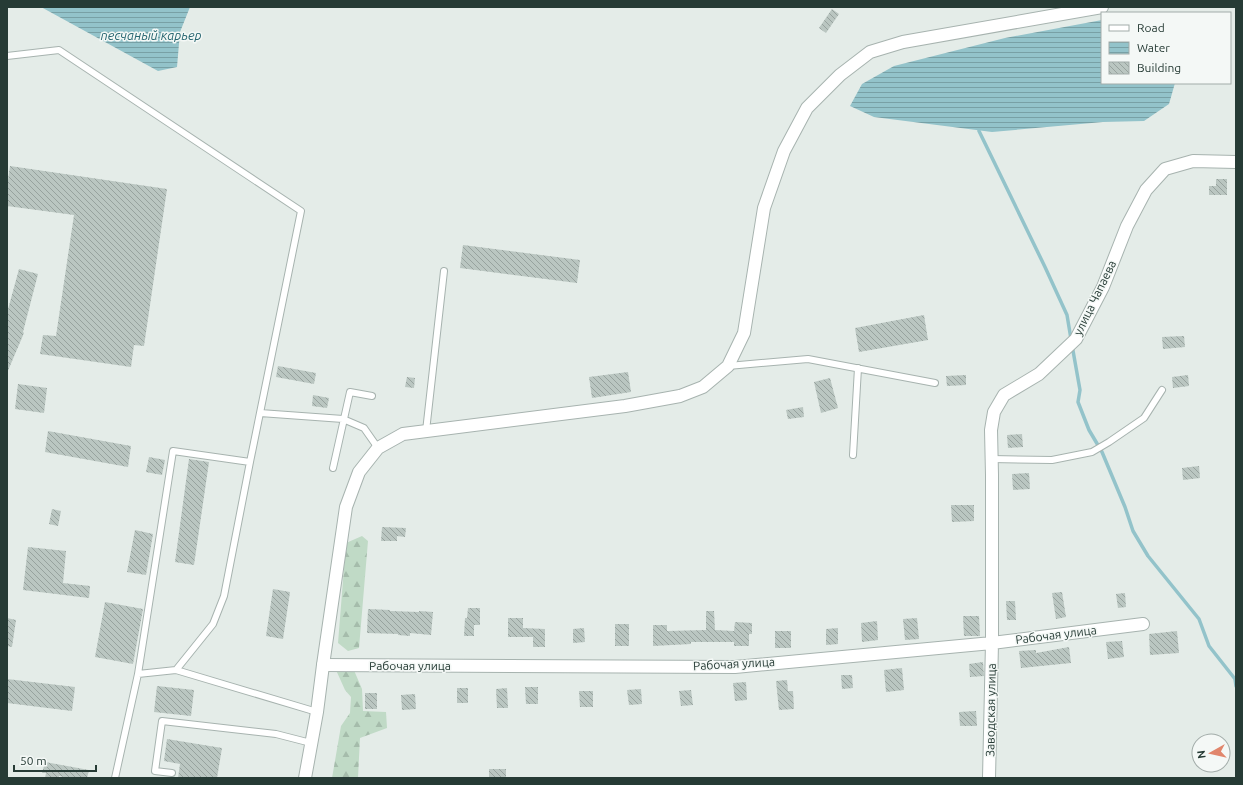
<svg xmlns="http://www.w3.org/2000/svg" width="1243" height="785" viewBox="0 0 1243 785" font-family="Ubuntu,sans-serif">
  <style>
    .forest { fill: url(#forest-firs) }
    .water { fill: url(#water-rules) }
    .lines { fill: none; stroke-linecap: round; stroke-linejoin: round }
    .stream { stroke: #93c3ca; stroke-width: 3.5 }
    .building { fill: url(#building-back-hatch) }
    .service-casing { stroke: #a7b3af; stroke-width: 8 }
    .minor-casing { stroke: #a7b3af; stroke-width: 14 }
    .tertiary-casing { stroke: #a7b3af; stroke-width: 14 }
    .service { stroke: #fff; stroke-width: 6 }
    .minor { stroke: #fff; stroke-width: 12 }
    .tertiary { stroke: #fff; stroke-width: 12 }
    .labels { text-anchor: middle; stroke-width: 3; stroke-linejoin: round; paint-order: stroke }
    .street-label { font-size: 12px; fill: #263b35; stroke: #f4f8f6 }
    .water-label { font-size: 13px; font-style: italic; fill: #276670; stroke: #f4f8f6 }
  </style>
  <defs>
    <pattern id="forest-firs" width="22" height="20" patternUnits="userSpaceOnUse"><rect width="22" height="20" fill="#c0dac6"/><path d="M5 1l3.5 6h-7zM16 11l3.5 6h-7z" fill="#a5bcab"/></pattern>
    <pattern id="water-rules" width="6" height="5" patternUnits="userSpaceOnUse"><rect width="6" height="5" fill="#93c3ca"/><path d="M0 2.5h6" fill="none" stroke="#78a0a5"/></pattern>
    <pattern id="building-back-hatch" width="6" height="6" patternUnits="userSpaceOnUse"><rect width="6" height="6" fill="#bac6c1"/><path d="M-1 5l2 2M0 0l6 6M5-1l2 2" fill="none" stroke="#97a29e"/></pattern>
  </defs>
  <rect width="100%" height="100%" fill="#e4ece8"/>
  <path class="forest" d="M362 536 368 541 359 648 348 651 338 643 346 543Z
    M353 668 362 689 363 711 386 712 387 728 360 738 358 778H332L341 726 350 713 351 697 345 690 336 670Z"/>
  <path class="water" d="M41 7H190L180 32 177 67 158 71Z
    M1102 20V83H1175L1169 104 1144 121 1103 122 992 132 874 117 850 106 862 84 894 66 1005 38Z"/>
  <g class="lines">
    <path class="stream" d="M979 131 1045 267 1067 315 1071 339
      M1072 345 1080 390 1078 402 1089 430 1102 452 1125 507 1133 531 1148 556 1199 619 1209 646 1235 679 1236 686"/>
  </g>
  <path class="building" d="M832 9 839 14 826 33 819 28Z
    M10 166 167 189 144 346 134 345 131 367 40 354 43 335 56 336 74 215 7 206V187Z
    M1216 179H1227V195H1209V186H1216Z
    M463 245 580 260 577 283 460 268Z
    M19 269 38 274 23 332 24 333 7 373V313Z
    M924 315 928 340 859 352 855 328Z
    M1184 336 1185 347 1163 349 1162 337Z
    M278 366 316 373 314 384 276 377Z
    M628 372 631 392 592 398 589 377Z
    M966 375V385L947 386 946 376Z
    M1188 375 1189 386 1173 388 1172 377Z
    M407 377 415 378 414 388 405 387Z
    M830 378 838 408 821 413 814 382Z
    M18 384 47 388 44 413 15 409Z
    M313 395 329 398 327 408 312 406Z
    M803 407 804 417 788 419 786 410Z
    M48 431 131 446 128 467 45 452Z
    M1022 434 1023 447 1008 448 1007 435Z
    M149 457 165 460 162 475 146 472Z
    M189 459 209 462 194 565 175 562Z
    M1199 466 1200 478 1183 480 1182 468Z
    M1029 473 1030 489 1013 490 1012 474Z
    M951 505H974V521L952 522Z
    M52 509 61 511 58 526 49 524Z
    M382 527 406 528 405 537 397 536V541H381Z
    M135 530 153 534 146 575 127 572Z
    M28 547 66 551 63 583 90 586 89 598 23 590Z
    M273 589 290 592 283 639 266 636Z
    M1062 592 1066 617 1056 619 1052 593Z
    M1125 593 1126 607 1118 608 1116 594Z
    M1006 601H1015L1016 620H1007Z
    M105 602 143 609 133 664 95 657Z
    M468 608H480V625H474V636H464L465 618H467Z
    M368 609 390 610V611L419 612V611L433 612 431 635 410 633V636L398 635V634L367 633Z
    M706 611H714L715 630 734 631 735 622 752 623V634H749V646H734V642H691V644L653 646V625H667V631L706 630Z
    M963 616H979L980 636H964Z
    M7 618 16 620 12 647 7 646Z
    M508 618H523V628L545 629V647H533V637H508Z
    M917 618 919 639 905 640 903 619Z
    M877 621 878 640 862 642 861 623Z
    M615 624H629V646H615Z
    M584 628 585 642 573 643V629Z
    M838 628V644L826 645V629Z
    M775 631H791V648H775Z
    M1177 631 1179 653 1150 655 1149 634Z
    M1122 641 1124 657 1108 659 1106 642Z
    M1069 647 1071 663 1021 668 1019 651 1036 650V653Z
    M983 662 984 676 970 677 969 664Z
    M902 668 904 690 886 692 884 670Z
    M841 675H852L853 688 842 689Z
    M7 679 75 687 72 711 7 703Z
    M787 680 788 691H793L794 709 779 710 776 681Z
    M746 682 747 700 735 701 733 683Z
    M157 686 194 690 191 716 154 712Z
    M525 687H538V704H526Z
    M457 688H468V703H457Z
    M507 688 508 708H497L496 689Z
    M641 689 642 704 629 705 627 690Z
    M691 690 693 705 681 706 679 691Z
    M579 691H593V707H580Z
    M365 693H377V709H365Z
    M415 694 416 709 402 710 401 695Z
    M976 711 977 726H960L959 712Z
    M167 739 222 748 217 778H178L180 764 164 761Z
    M45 762 89 770 87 778H68L59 776V778H45L46 773H42Z
    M489 769H506V778H489Z"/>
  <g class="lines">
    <defs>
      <path id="service" d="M7 56 59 50 301 211 250 462 173 451 138 674 115 778
        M728 366 808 359 935 383
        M260 413 343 419 364 428 378 448
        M426 431 444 271
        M853 455 858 368
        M991 459 1052 460 1092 452 1109 442 1144 418 1162 390
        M333 468 350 392 372 396
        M176 670 317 712
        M138 674 176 670 213 624 224 596 250 462
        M172 773 155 771 162 721 276 734 311 743"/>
      <path id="minor" d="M323 665 735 667 992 643 1143 624
        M989 778 992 643V475L991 430 994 412 1004 395 1039 374 1076 339 1103 287 1127 226 1146 190 1165 169 1193 161 1236 162"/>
      <path id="tertiary" d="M305 778 317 712 323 665 346 507 359 472 378 448 403 434 625 406 680 396 703 387 728 366 744 333 764 208 784 151 807 108 840 75 870 52 903 42 1102 7"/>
    </defs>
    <use href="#service" class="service-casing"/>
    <use href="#minor" class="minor-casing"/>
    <use href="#tertiary" class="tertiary-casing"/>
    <use href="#service" class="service"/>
    <use href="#minor" class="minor"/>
    <use href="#tertiary" class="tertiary"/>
  </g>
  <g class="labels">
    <g class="street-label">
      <text transform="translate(1095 298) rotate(-64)" y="4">улица Чапаева</text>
      <text transform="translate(1056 635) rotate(-7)" y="4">Рабочая улица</text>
      <text transform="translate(734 664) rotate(-3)" y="4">Рабочая улица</text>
      <text x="410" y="670">Рабочая улица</text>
      <text transform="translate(991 710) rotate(-89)" y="4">Заводская улица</text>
    </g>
    <g class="water-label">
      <text x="151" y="40">песчаный карьер</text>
    </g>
  </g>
  <rect width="1243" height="785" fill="none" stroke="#263b35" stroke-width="16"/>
  <rect x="1101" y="12" width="130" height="72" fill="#f4f8f6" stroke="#a2aca9"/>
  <rect x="1109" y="25" width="20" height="6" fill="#ffffff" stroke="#a2aca9"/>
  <text x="1137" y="32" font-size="12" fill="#263b35">Road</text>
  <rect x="1109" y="42" width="20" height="12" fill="url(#water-rules)" stroke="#a2aca9"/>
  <text x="1137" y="52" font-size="12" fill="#263b35">Water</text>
  <rect x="1109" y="62" width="20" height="12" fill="url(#building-back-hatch)" stroke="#a2aca9"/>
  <text x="1137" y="72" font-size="12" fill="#263b35">Building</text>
  <g transform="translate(1211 753) rotate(262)"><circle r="19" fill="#f4f8f6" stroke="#a2aca9"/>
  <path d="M0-3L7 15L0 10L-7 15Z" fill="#e1866c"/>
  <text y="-6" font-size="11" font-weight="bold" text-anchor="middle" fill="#263b35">N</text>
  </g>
  <path d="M14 765v6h82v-6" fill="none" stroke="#263b35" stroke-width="2"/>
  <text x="20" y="765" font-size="12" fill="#263b35" stroke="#f4f8f6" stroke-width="3" paint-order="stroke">50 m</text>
</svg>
